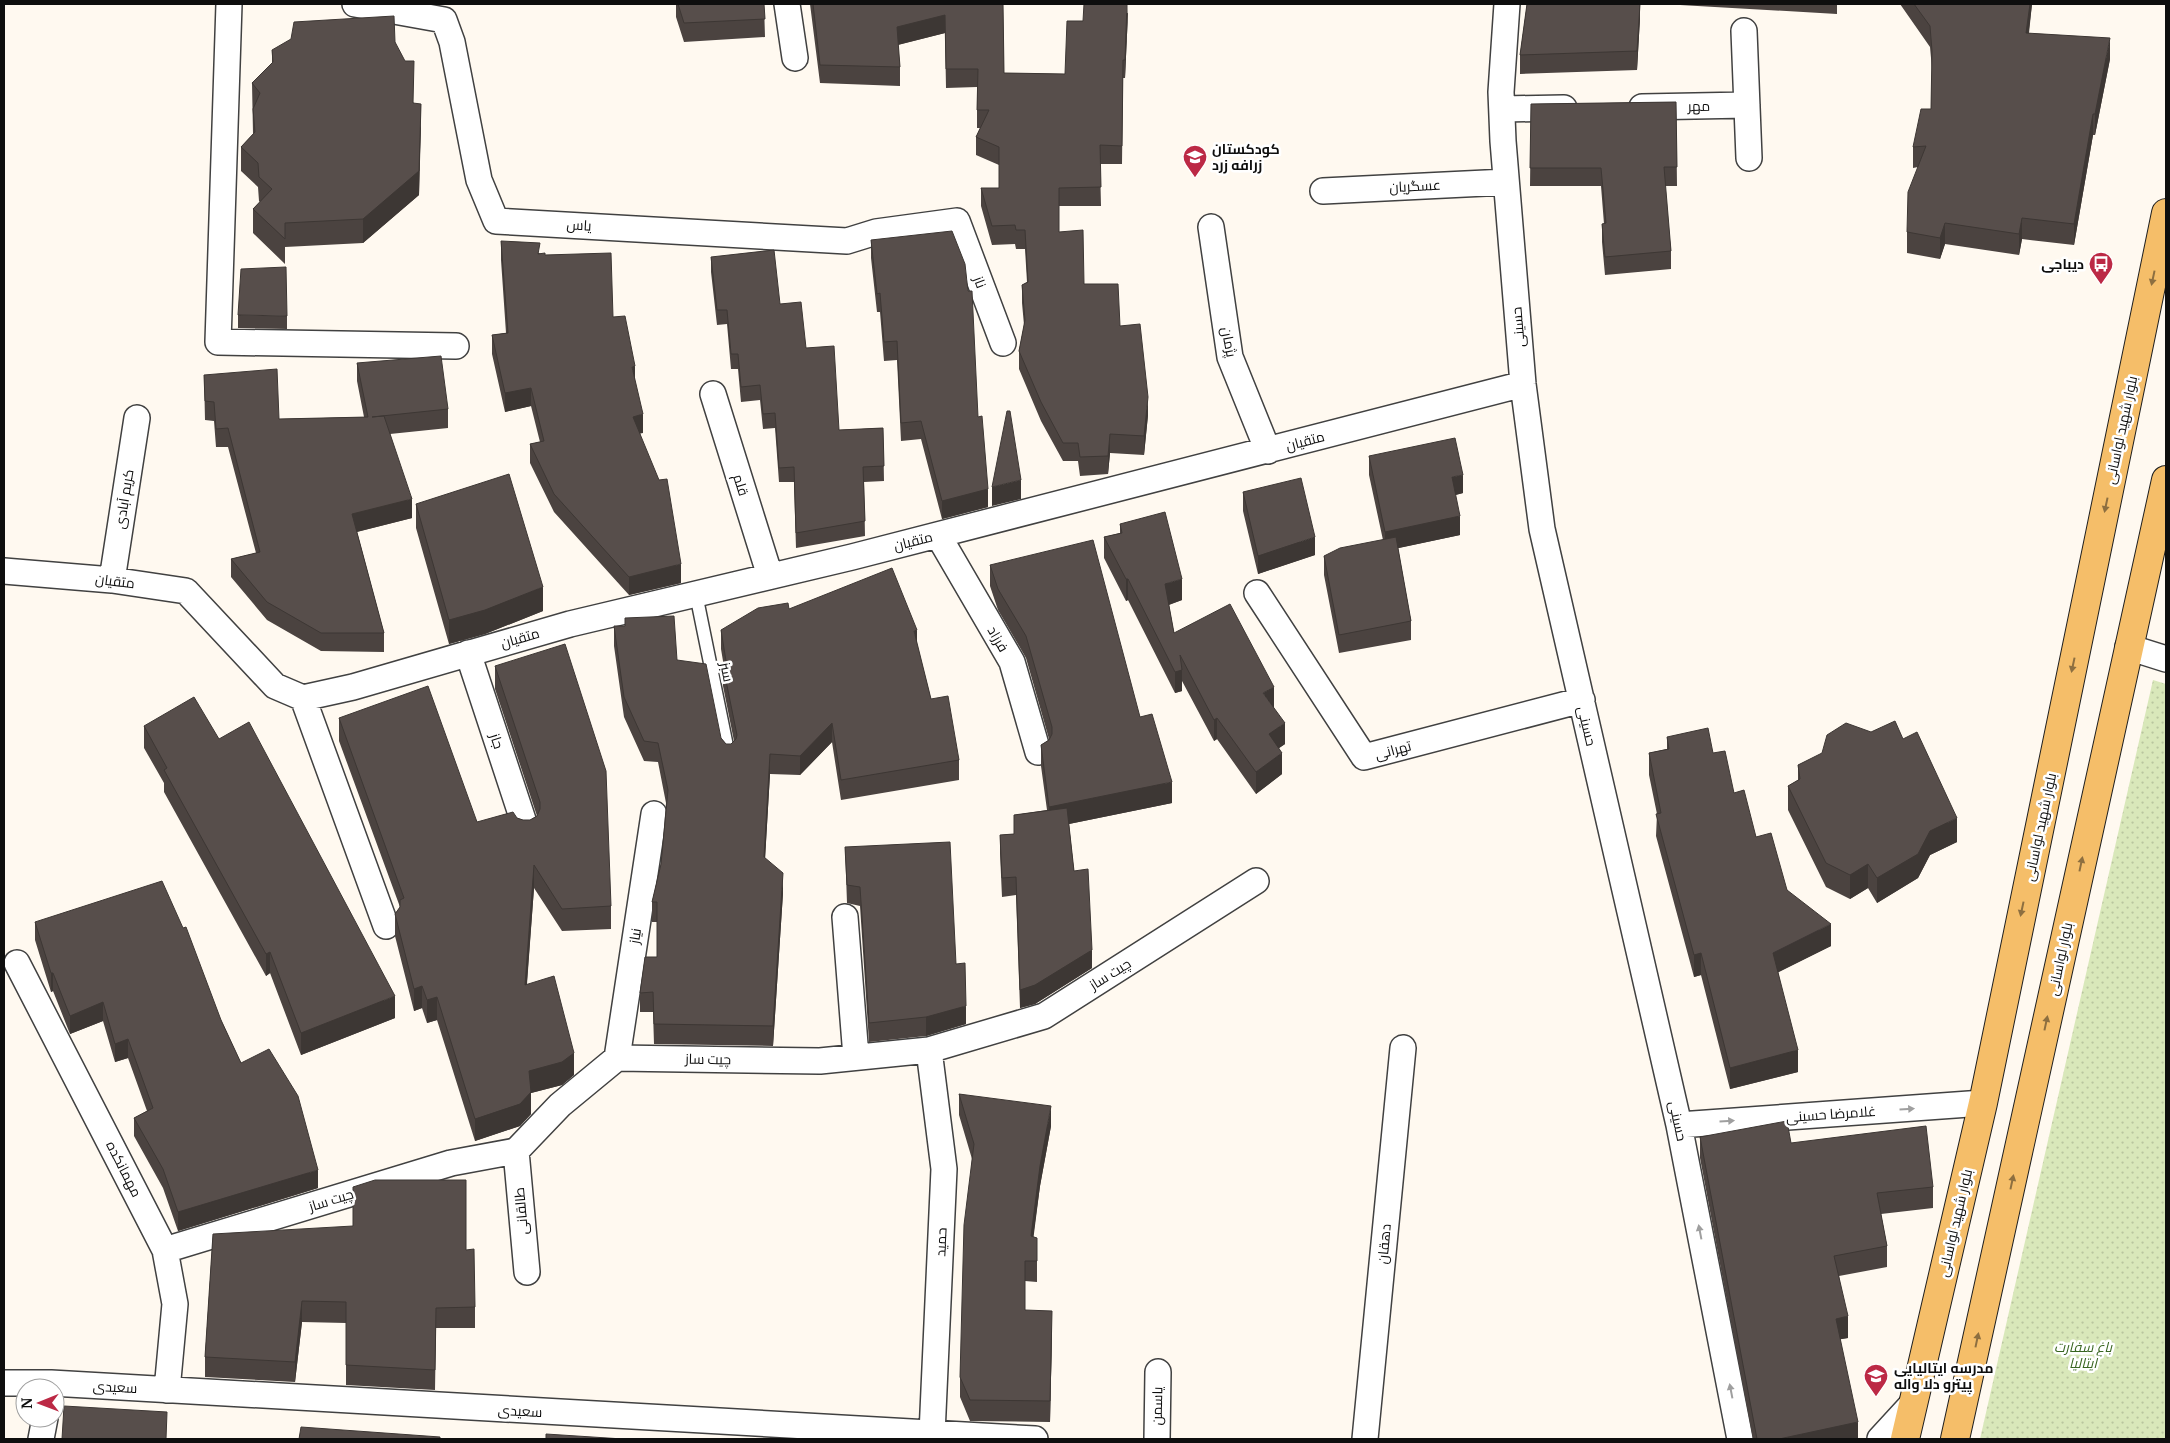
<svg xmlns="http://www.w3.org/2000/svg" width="2170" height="1443" viewBox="0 0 2170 1443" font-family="Merriweather,Cairo,serif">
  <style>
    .garden { fill: url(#garden-dots) }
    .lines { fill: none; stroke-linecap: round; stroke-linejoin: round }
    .service-casing { stroke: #414141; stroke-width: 15 }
    .minor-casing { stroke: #414141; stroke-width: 28 }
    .primary-casing { stroke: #1f1f1f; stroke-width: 30 }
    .service { stroke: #fff; stroke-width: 12 }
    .minor { stroke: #fff; stroke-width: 25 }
    .primary { stroke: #f5be69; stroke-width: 28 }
    .wall { fill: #4b4340 }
    .shaded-wall { fill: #3d3734 }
    .building { fill: #574e4b; stroke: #3d3734 }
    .oneway { fill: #8d6f40 }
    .oneway2 { fill: #9f9f9f }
    .labels { text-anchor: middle; stroke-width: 5; stroke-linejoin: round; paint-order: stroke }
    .street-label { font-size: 14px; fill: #0e0e0e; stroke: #fff }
    .poi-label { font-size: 14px; font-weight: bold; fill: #0e0e0e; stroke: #fff; text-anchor: start }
    .park-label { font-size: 14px; font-style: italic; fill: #386520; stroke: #fff }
  </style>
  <defs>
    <pattern id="garden-dots" width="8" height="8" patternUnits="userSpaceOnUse" patternTransform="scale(1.25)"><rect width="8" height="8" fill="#d9e8ba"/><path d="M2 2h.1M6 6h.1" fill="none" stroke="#b9c69f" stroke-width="1.8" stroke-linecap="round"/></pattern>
  </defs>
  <rect width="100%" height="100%" fill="#fff9f0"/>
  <path class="garden" d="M2153 680 2166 684V1439H1980Z"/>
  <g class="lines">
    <defs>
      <path id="service" d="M696 594 729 756"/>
      <path id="minor" d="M229 4 218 342 456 346
        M355 4 444 20 452 42 479 180 496 221 847 241 876 232 957 221 1003 343
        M787 4 795 58
        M1507 4 1501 92 1503 141 1523 384 1542 529 1679 1125 1740 1439
        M1744 31 1749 158
        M1642 107 1747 105
        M1502 109 1564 108
        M1323 191 1506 182
        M1211 227 1230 357 1268 451
        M713 394 770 576
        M938 535 1012 662 1038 752
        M4 571 112 580 186 591 275 686 303 698 353 687 570 624 852 557 1523 384
        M112 580 137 418
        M1257 593 1364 757 1582 700
        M2128 647 2166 659
        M468 653 526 829
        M303 698 386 926
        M845 917 856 1057
        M17 963 165 1250 175 1304 167 1390
        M929 1050 944 1169 932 1434
        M617 1058 654 814
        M1679 1125 1983 1103
        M516 1151 527 1272
        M165 1250 451 1163 516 1151 560 1105 617 1058 820 1061 929 1050 1044 1016 1256 881
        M4 1383H51L1035 1439
        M41 1439 45 1418
        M1157 1439 1158 1372
        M1365 1439 1403 1048
        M1880 1439 1914 1402"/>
      <path id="primary" d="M1905 1439 1983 1103 2166 213
        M1955 1439 2166 480"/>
    </defs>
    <use href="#service" class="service-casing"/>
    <use href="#minor" class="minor-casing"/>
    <use href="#primary" class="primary-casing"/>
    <use href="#service" class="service"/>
    <use href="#minor" class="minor"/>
    <use href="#primary" class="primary"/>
  </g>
  <path class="wall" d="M676 4H764L765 37 684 42 676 17Z
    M810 4H1003L1004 73 1065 74 1083 21 1128 13 1125 78H1123L1122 164H1100L1101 206H1059V232L1084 284 1120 326 1148 415 1144 455 1110 453 1108 474 1080 476 1078 461H1063L1041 421 1019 369V351L1024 325 1022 303V285L1027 282 1025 249H1016L1015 244 992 245 981 206V188H999V165L976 155V137L980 128H977V87L946 88 945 33 898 45 900 67V86L820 83Z
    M1521 4H1640V18L1637 70 1520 74V55L1527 4Z
    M1680 4H1837V14L1680 5Z
    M1900 4H2032L2029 33 2110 59 2095 135H2093L2074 245 2022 239 2019 255 1945 244 1940 259 1907 253V232L1918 167 1913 168V147L1931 109 1932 69 1930 47Z
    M395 42 421 128 419 195 363 243 285 247V264L253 233V209L260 202 259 201 258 187 241 171V147L253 134 252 83 272 64V50Z
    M1676 102 1677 186H1665L1671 251V269L1605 275 1602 242V224H1604L1601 186H1530L1531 104Z
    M871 240 978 417 988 507 942 519 921 439 901 441 897 360 884 361 880 312H877L871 258Z
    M501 241 545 255 613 317 635 381 643 433H640L681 583 629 595 554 512 530 463V444L540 442 531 406 505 412 492 354V335L506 333 501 260Z
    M711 257 780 304 806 348 839 430 883 428 884 481 864 482 865 536 796 548 794 482H779L775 428 763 429 760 400 741 402 738 369H731L727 324 717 325 711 272Z
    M238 315 287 316V329L238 328Z
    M357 363 448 409V428L390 434 412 518 357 532 384 633V652L321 651 267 620 231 577V559L256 553 228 447H216L214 421 205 420 204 375 279 419 364 417 357 381Z
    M1369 456 1463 493 1455 495 1460 535 1398 548 1411 621V640L1339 653 1324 575V556L1383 540 1369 475Z
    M1243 492 1315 555 1258 574 1243 511Z
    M416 504 543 611 485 634 449 644 416 528Z
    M1120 524 1182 600 1169 605 1174 633 1274 708 1285 744 1279 748 1282 774 1256 794 1217 739 1214 741 1182 681V691L1175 693 1128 600 1126 601 1104 558V537L1120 533Z
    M990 565 1140 717 1172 803 1069 824 1074 871 1092 968 1035 1004 1020 1008 1016 895 1002 897 1000 853V835L1014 834V815L1047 810 1041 766V745L1049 740V739L1026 658 998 610 990 586Z
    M789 609 917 644 931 699 959 760V780L841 800 832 742 800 775 770 774 765 858 783 893 773 1046 654 1044 653 1012H640V993L657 957V922H652V902L661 864 666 803 658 762 644 761 624 717 614 646V626L677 660 721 738 726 744H731L734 741 723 686V666L724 667 721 649V630Z
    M2166 618V644L2165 643V625Z
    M495 666 611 906V929L562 931 534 888 527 984 574 1075 562 1085 531 1093V1114L520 1126 475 1141 437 1020 427 1023 422 1008 414 1011 395 936V914L400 907 339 741V718L477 822 517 818 523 820H530L537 816 495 689Z
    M144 726 219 739 395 1018 301 1055 270 973 266 976 164 792V783L144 748Z
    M1871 732 1903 739 1957 842 1930 855 1918 878 1877 903 1868 888 1850 899 1826 887 1788 810V786L1798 780V765Z
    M1667 737 1713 753 1734 793 1756 837 1787 890 1831 946 1778 972 1798 1072 1730 1089 1701 975 1694 977 1656 836 1657 814 1649 775V753L1667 749Z
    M845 847 956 964 966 1024 926 1036 869 1042 860 906 847 903Z
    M35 922 221 1020 241 1063 318 1188 178 1231 163 1188 134 1136V1118L147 1111 128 1058 115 1062 103 1021 70 1034 53 991 51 992 35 940Z
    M959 1094 1051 1126 1040 1186 1033 1237 1037 1238V1282L1025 1281V1310L1052 1332 1050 1422 970 1421 960 1397V1377L972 1159 959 1115Z
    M1700 1137 1791 1143 1933 1187V1208L1881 1214 1887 1246V1267L1839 1276 1848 1338 1840 1339 1858 1439H1753L1700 1158Z
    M213 1234 466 1250 475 1307V1328H436L435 1390 346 1385V1323L302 1322 295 1382 205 1377V1357Z
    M2166 1282V1310L2165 1309V1285Z"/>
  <path class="shaded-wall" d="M1128 4V13L1125 78V60Z
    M1640 4V18L1637 70V51Z
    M2030 4H2032L2026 54V33Z
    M945 15V33L897 45V27Z
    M2110 38V59L2095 135V114Z
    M421 104 419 195 363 243V219Z
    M2093 114V135L2074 245V224Z
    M2022 218V239L2019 255V234Z
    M1945 223V244L1940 259V238Z
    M635 366V385L632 367Z
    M531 388V406L505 412V393Z
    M1148 397V415L1144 455V436Z
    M643 414V433L633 435V417Z
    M1110 434V453L1108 474V456Z
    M1463 475V493L1452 496V477Z
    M1021 480V499L992 506V487Z
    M988 489V507L942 519V501Z
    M412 499V518L352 533V514Z
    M1460 516V535L1385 551V532Z
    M1315 537V555L1258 574V556Z
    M681 564V583L629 595V577Z
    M1126 579H1128V600L1126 601Z
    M1182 579V600L1165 606V584Z
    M543 587V611L485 634 449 644V620Z
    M917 630V650L914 631Z
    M1182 670V691L1175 693V672Z
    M1274 687V709L1263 693Z
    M1217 718V739L1214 741V720Z
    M832 723V742L800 775V756Z
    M1285 723V744L1269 755V734Z
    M1282 753V774L1256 794V772Z
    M770 754V774L764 877V857Z
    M1172 782V803L1049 828V807Z
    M1957 818V842L1930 855 1918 878 1877 903V878L1930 831Z
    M1868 864V888L1850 899V875Z
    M534 865V888L525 1007V985Z
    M783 873V893L773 1046V1026Z
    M1831 924V946L1773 975V953Z
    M1092 950V968L1035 1004 1020 1008V990Z
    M270 952V973L266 976V954Z
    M1701 953V975L1694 977V955Z
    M51 973H53V991L51 992Z
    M422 986V1008L414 1011V989Z
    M395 996V1018L301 1055V1033Z
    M437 997V1020L427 1023V1000Z
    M103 1002V1021L70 1034V1016Z
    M966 1006V1024L926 1036V1017Z
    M128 1039V1058L115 1062V1044Z
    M1798 1050V1072L1730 1089V1068Z
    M574 1053V1075L562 1085 531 1093V1114L520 1126 475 1141V1119L529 1071Z
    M1051 1106V1126L1040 1186 1031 1257V1236L1040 1166Z
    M318 1170V1188L178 1231V1212Z
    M302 1301V1322L295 1382V1362Z
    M1052 1311V1332L1050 1422V1401Z
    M1848 1316V1338L1836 1340V1319Z
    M1858 1422V1439H1779Z"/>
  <path class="building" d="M678 4H764L765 19 684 23Z
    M813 4H1003L1004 73 1065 74 1067 21H1083L1084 4H1127L1125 60H1123L1122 146 1100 145 1101 187 1059 188V232L1083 230 1084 284H1118L1120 326 1140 324 1148 397 1144 436 1110 434 1108 456 1080 457 1078 443H1063L1041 402 1019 351 1025 320 1022 285 1028 282 1025 230H1016L1015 225 992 226 981 188H999V147L976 137 989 110H977L978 69H946L945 15 897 27 900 67 820 65Z
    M1527 4H1640L1637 51 1520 55Z
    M1914 4H2030L2026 33 2110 38 2095 114H2093L2074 224 2022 218 2019 234 1945 223 1940 238 1907 232 1908 192 1926 146 1913 147 1921 109H1931L1932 51 1930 26Z
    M394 16 395 42 405 61H414L413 103 421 104 419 171 363 219 285 223V239L253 209 272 189 259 177 258 163 241 147 255 132 253 109 260 93 252 83 273 62 272 50 291 39 294 22Z
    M1676 102 1677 167H1664L1671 251 1605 257 1602 224 1606 223 1601 168H1530L1531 104Z
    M952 231 965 264 968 291H972L978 417 982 416 988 489 942 501 921 421 901 423 897 341 884 342 880 293 877 294 871 240Z
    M501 241 540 243 538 254 545 253V255L611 253 613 317 625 316 635 366 632 367 643 414 633 417 659 480 667 479 681 564 629 577 554 494 530 444 544 441 531 388 505 393 492 335 508 333Z
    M774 250 780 304 801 302 806 348 834 346 839 430 883 428 884 466 863 467 865 521 796 533 794 467 779 468 775 413 763 414 760 385 741 387 738 354H731L727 310H717L711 257Z
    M286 267 287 316 238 315 241 269Z
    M441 356 448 409 372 417 384 416 412 499 352 514 384 633H321L267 602 231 559 260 552 228 428 216 429 214 402 205 401 204 375 277 369 279 419 368 417 357 363Z
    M1007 411H1010L1021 480 992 487Z
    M1455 438 1463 475 1452 477 1460 516 1385 532 1369 456Z
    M509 474 543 587 485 610 449 620 416 504Z
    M1301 478 1315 537 1258 556 1243 492Z
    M1165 512 1182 579 1165 584 1174 633 1230 604 1274 687 1263 693 1285 723 1269 734 1282 753 1256 772 1217 718 1214 720 1180 655 1182 670 1175 672 1128 579H1126L1104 537 1122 533 1120 524Z
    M1396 537 1411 621 1339 635 1324 556 1340 548Z
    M1093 540 1140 717 1152 714 1172 782 1049 807 1041 745 1049 740 1052 734V727L1026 636 998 589 990 565Z
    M892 568 917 630 914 631 931 699 948 696 959 760 841 780 832 723 800 756 770 754 764 857 783 873 773 1026 654 1024 653 992 640 993 645 957H657V902H652L661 864 668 790 658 743 644 741 624 697 614 626H625V618L674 616 677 660 706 664 721 738 726 744H731L736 739 737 735 723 666 727 667 721 630 758 608 788 603 789 609Z
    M565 644 606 771 611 906 562 909 534 865 525 985 554 976 574 1053 562 1062 529 1071 531 1092 520 1104 475 1119 437 997 427 1000 422 986 414 989 395 914 400 907V900L404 898 339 718 428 686 477 822 513 812 517 818 523 820H530L537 816 540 809V802L495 666Z
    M194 697 219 739 249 722 395 996 301 1033 270 952 266 954 164 770 167 768 144 726Z
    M1895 721 1903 739 1917 732 1957 818 1930 831 1918 854 1877 878 1868 864 1850 875 1826 863 1788 786 1800 779 1798 765 1822 753 1827 735 1846 723 1871 732Z
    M1708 728 1713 753 1725 751 1734 793 1744 790 1756 837 1771 833 1787 890 1831 924 1773 953 1798 1050 1730 1068 1701 953 1694 955 1656 814 1661 813 1649 753 1669 749 1667 737Z
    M1067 808 1074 871 1088 869 1092 950 1035 985 1020 990 1016 877 1002 878 1000 835 1014 834V815Z
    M950 842 956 964 965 963 966 1006 926 1017 869 1023 860 887 847 885 845 847Z
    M162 881 183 928 186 927 221 1020 241 1063 269 1049 298 1096 318 1170 178 1212 163 1169 134 1118 153 1108 128 1039 115 1044 103 1002 70 1016 53 973H51L35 922Z
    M959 1094 1051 1106 1040 1166 1031 1236 1037 1238V1261H1025V1310L1052 1311 1050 1401 970 1400 960 1377 964 1225 974 1144Z
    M1787 1121 1791 1143 1926 1126 1933 1187 1877 1193 1887 1246 1834 1256 1848 1316 1836 1319 1858 1422 1779 1439H1757L1700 1137Z
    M375 1180H466V1250L474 1249 475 1307 436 1308 435 1370 346 1365V1302L302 1301 295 1362 205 1357 213 1234 353 1226V1187Z
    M64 1406 167 1412 166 1439H62Z
    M301 1427 440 1437V1439H299Z
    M546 1434 623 1439H546Z"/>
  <defs><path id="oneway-solid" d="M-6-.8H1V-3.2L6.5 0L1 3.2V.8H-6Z" transform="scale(1.25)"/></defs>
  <g class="oneway">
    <use href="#oneway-solid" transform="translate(2153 278) rotate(102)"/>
    <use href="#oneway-solid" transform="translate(2106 505) rotate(102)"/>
    <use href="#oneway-solid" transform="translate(2073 665) rotate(102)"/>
    <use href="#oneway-solid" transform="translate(2081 864) rotate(-78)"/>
    <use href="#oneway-solid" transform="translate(2022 909) rotate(102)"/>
    <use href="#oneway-solid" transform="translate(2046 1023) rotate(-78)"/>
    <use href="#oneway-solid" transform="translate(2012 1182) rotate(-78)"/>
    <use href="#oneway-solid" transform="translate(1977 1340) rotate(-78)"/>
  </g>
  <g class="oneway2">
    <use href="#oneway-solid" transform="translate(1907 1109) rotate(-4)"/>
    <use href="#oneway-solid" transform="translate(1727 1121) rotate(-4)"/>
    <use href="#oneway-solid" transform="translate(1700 1232) rotate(-101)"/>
    <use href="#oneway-solid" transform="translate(1731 1391) rotate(-101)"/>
  </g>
  <defs>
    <symbol id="school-pin" viewBox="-11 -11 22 30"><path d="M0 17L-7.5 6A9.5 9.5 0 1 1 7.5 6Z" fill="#bc2945" stroke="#fff"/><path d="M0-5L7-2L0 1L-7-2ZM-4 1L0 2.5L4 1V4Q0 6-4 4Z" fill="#fff"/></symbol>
    <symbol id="bus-pin" viewBox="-11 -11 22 30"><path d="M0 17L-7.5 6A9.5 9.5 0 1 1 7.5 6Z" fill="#bc2945" stroke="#fff"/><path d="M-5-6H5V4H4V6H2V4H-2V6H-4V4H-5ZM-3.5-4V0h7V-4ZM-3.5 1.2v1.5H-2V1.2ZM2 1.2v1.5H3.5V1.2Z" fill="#fff"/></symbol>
  </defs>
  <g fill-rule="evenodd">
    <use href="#school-pin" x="1181" y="143" width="28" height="38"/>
    <use href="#bus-pin" x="2087" y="250" width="28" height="38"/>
    <use href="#school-pin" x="1862" y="1362" width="28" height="38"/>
  </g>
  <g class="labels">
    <g class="street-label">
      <text transform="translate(1699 106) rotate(-1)" y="5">مهر</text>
      <text transform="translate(1415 186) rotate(-3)" y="5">عسگریان</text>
      <text transform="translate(579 225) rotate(3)" y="5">یاس</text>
      <text transform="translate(980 282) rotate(69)" y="5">ناز</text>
      <text transform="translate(1518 327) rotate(-95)" y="5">حسینی</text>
      <text transform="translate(1229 342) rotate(79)" y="5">پژمان</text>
      <text transform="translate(2121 430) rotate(-78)" y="5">بلوار شهید لواسانی</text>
      <text transform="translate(1305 441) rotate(-15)" y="5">متقیان</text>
      <text transform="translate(741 485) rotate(73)" y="5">قلم</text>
      <text transform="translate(124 499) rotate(-81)" y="5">کریم آبادی</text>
      <text transform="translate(913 541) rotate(-14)" y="5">متقیان</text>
      <text transform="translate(115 581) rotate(7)" y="5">متقیان</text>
      <text transform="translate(520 638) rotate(-16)" y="5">متقیان</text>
      <text transform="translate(998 639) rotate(60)" y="5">فرزاد</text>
      <text transform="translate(727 672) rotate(79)" y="5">سبز</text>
      <text transform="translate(1587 726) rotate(77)" y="5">حسینی</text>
      <text transform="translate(497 741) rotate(72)" y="5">جاز</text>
      <text transform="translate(1393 750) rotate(-15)" y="5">تهرانی</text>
      <text transform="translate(2040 827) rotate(-78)" y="5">بلوار شهید لواسانی</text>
      <text transform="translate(635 936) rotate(-81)" y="5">نیاز</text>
      <text transform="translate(2060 959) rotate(-78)" y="5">بلوار لواسانی</text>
      <text transform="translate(1110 974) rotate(-32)" y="5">چیت ساز</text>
      <text transform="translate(708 1059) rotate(1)" y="5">چیت ساز</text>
      <text transform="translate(1831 1114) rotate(-4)" y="5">غلامرضا حسینی</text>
      <text transform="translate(1678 1121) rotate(78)" y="5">حسینی</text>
      <text transform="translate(124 1169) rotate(63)" y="5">مهمانکده</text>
      <text transform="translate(331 1200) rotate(-17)" y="5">چیت ساز</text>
      <text transform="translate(521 1211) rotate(-95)" y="5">طالقانی</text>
      <text transform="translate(1955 1223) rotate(-77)" y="5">بلوار شهید لواسانی</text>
      <text transform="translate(941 1242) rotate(-87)" y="5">حمید</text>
      <text transform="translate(1384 1244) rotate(-85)" y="5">دهقان</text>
      <text transform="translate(115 1387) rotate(3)" y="5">سعیدی</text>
      <text transform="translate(1157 1406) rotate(-89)" y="5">یاسمن</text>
      <text transform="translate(520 1411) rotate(3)" y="5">سعیدی</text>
    </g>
    <g class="poi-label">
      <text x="1212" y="154">کودکستان<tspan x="1212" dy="16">زرافه زرد</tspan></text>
      <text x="2084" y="269" text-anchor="end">دیباجی</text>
      <text x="1894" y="1373">مدرسه ایتالیایی<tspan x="1894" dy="16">پیترو دلا واله</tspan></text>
    </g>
    <g class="park-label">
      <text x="2083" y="1352">باغ سفارت<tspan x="2083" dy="16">ایتالیا</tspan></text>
    </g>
  </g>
  <rect width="2170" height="1443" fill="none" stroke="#0e0e0e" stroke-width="10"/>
  <g transform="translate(40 1403) rotate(269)"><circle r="24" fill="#ffffff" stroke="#9f9f9f"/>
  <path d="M0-4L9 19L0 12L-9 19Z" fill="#bc2945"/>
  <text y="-8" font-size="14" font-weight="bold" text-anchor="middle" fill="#0e0e0e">N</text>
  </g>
</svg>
